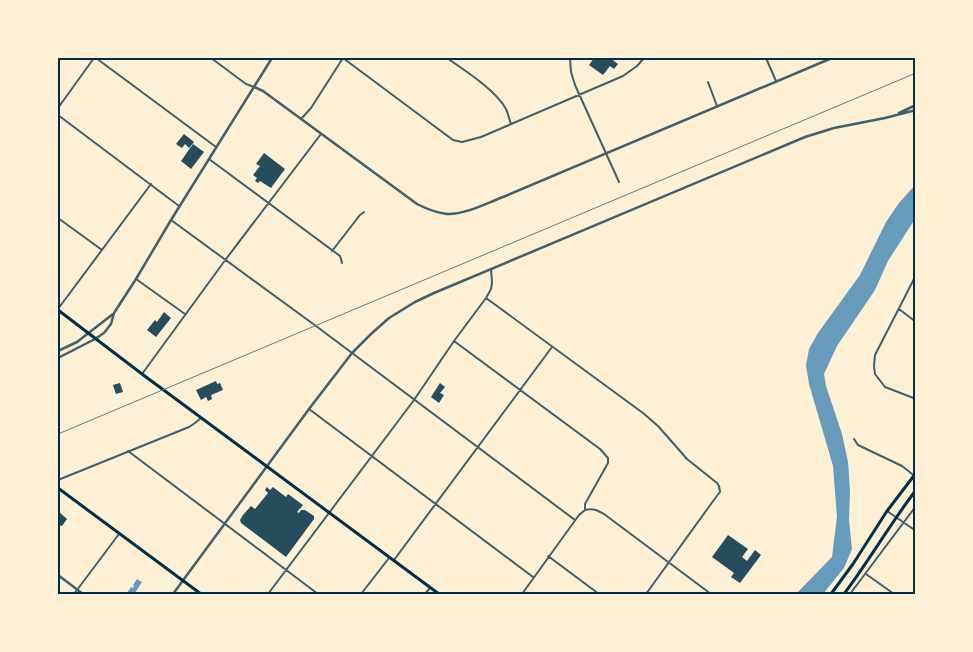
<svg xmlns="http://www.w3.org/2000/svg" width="973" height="652" viewBox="0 0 973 652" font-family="'IBM Plex Sans',sans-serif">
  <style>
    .water { fill: #669bbc }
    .building { fill: #264d5e }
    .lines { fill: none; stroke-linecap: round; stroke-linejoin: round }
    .minor { stroke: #3f606c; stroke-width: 2 }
    .tertiary { stroke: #3f606c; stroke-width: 2.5 }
    .primary { stroke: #003049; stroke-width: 3 }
    .rail { stroke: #657d81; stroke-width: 1 }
    .neatline { fill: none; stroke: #003049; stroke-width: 2 }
  </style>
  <rect width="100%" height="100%" fill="#fdf0d5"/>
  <path class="water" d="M915 185V219L888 261 875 290 837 346 824 374 826 386 842 434 848 462 850 491 849 520 852 549 844 568 823 594H796L832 557 837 517 833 466 809 384 806 365 809 349 818 333 860 275 886 222 899 203Z
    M137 579 142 582 135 593 134 592 133 594H128L127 593 131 587 133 588 134 586 133 585Z"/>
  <path class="building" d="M594 58H610L618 64 614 69 610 66 603 75 589 65Z
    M184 134 194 142 189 148 185 144 182 148 176 144Z
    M193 144 204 152 191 169 181 161Z
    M264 153 285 169 271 188 260 181 258 183 255 181 257 178 253 175 260 166 256 164Z
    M164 312 171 318 156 337 147 330 155 320 157 322Z
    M216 381 217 384 220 383 223 390 211 395 212 399 208 401 206 397 201 400 196 390Z
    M120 383 123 392 116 394 113 385Z
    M440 383 445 387 440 393 444 395 439 403 431 397Z
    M267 487 270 490 273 487 286 497 288 494 303 505 297 512 299 513 301 510H305L314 516V519L286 557 241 523 240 520 243 515 251 506 255 509 268 493 265 490Z
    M58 511 67 519 62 526 58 525Z
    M728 535 748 549 742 557 747 561 755 550 761 555 740 583 731 577 734 573 712 557Z"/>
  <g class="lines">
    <path class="minor" d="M96 58 216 147
      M211 58 246 84 254 87
      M343 58 453 140 462 142 481 137 623 76 637 66 644 58
      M447 58C464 70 496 90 506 109 508 113 509 119 511 124
      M570 58 571 72 575 85 619 182
      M766 58 776 81
      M708 82 717 106
      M58 108 94 58
      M58 115 179 206
      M301 119 311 108 343 58
      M209 159 340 256 341 259 342 263
      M58 218 102 250
      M171 220 316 326 575 520
      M332 251 360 215 364 212
      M916 275 875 355 874 366 875 374 885 387 916 399
      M136 279 185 314
      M486 298 643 413 658 426 687 459 717 483 719 486 720 492 716 497 646 594
      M58 309 151 184
      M899 309 916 322
      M454 341 600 449 608 458V463L585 504V510L579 515 522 594
      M142 374 226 259 321 134
      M309 409 533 577
      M854 439 858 445 902 466 916 477
      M128 451 318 594
      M58 480 189 427 195 423 201 418
      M585 510C593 508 597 510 604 514L711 594
      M887 511 916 531
      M548 556 599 594
      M394 560 552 347
      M866 574 894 594
      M74 594 119 534
      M268 594 414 400 454 341 486 298 491 289 492 283 491 269
      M361 594 389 558
      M425 594 430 588
      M850 594 916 506"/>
    <path class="tertiary" d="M254 87 263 91 417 204C427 209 436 213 447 214 464 215 487 203 503 197L832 58
      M899 113 916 105
      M58 351 77 342 113 314
      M58 358 95 339 104 333 111 324 114 313 136 279 171 220 272 58
      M58 575 83 594
      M173 594 309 409 352 353 371 334 389 318 415 302 434 293 805 137 834 128 885 118 916 110"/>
    <path class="primary" d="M58 310 142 374 439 594
      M58 488 201 594
      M831 594 853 564 887 511 916 473
      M844 594C869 561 890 524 916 490"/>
    <path class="rail" d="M58 434 916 73"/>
  </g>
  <rect width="973" height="652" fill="none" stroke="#fdf0d5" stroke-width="118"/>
  <rect x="59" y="59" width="855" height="534" class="neatline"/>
</svg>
